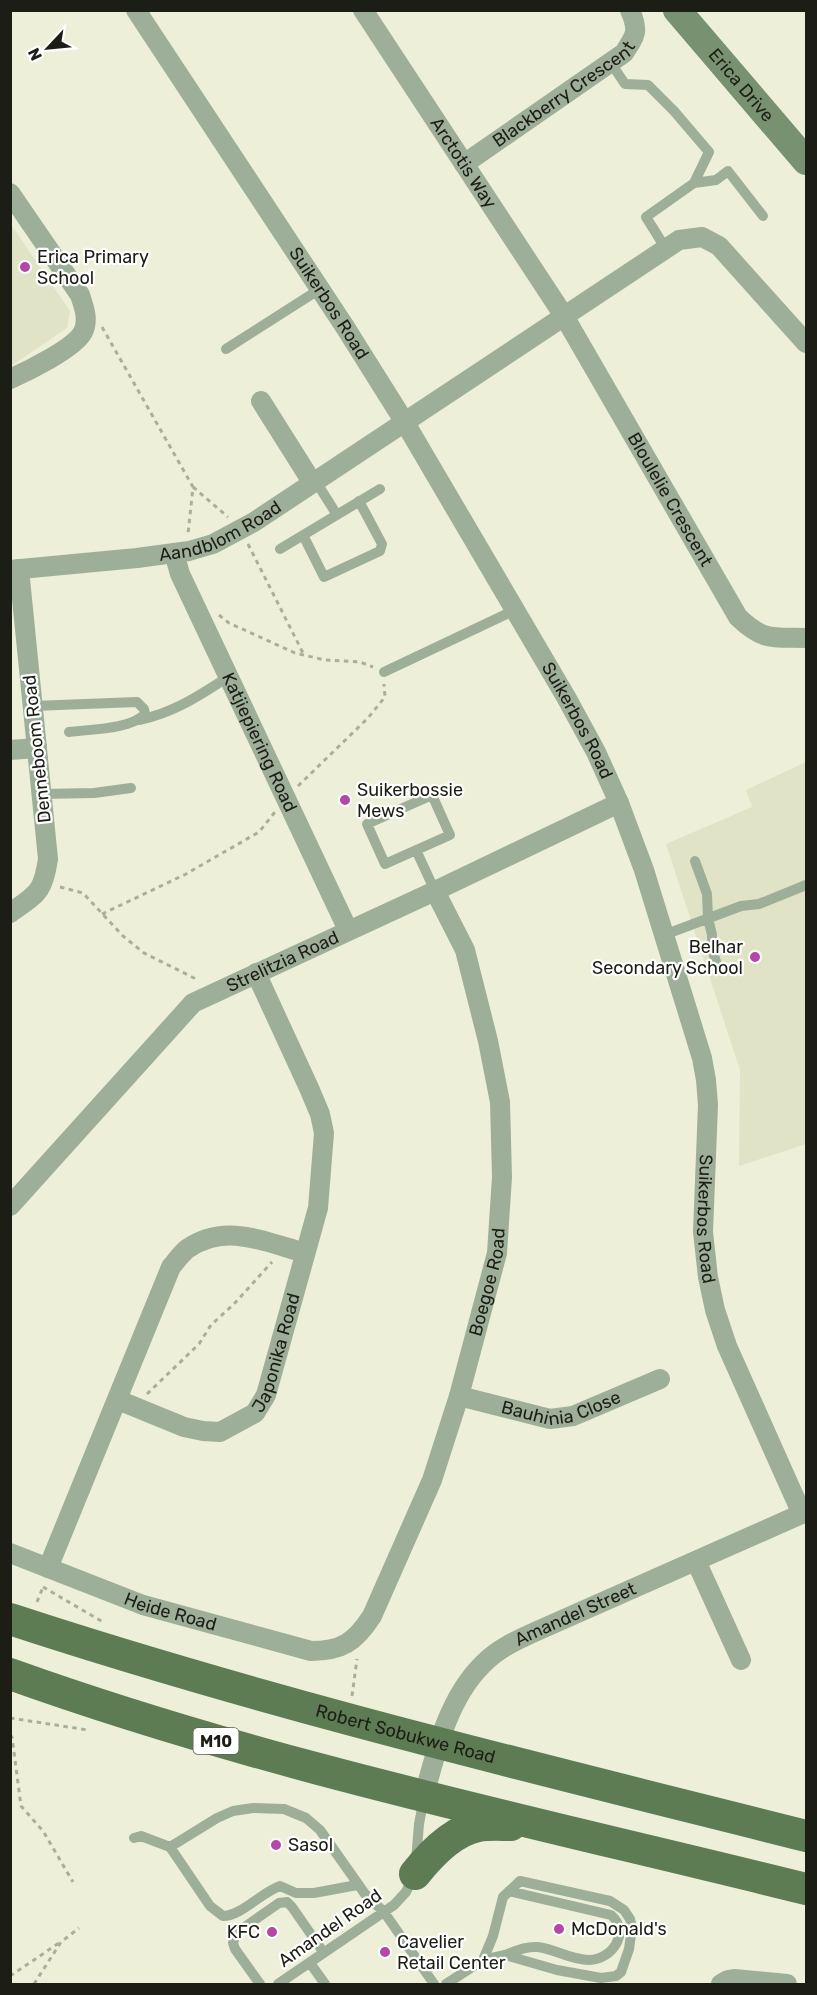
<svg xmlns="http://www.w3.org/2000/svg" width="817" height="1995" viewBox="0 0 817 1995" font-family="Rubik,sans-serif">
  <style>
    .built { fill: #e0e3c5 }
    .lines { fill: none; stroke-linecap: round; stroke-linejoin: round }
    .path { stroke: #acae9c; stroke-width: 3; stroke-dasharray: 4.5 4.5; stroke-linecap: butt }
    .lane { stroke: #9eaf99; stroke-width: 10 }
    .street { stroke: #9eaf99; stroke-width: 20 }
    .secondary { stroke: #789170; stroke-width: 28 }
    .primary { stroke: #5d7c53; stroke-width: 32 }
    .poi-dot { fill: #b548a7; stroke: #fff; stroke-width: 2 }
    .labels { text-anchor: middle; stroke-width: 4.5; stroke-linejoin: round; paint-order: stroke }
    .shield { fill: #fff; stroke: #60615b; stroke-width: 1.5 }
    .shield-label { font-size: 16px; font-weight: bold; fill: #1c1d15 }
    .street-label { font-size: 18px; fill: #1c1d15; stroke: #fff }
    .poi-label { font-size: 18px; fill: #1c1d15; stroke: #fff; text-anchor: start }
  </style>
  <rect width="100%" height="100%" fill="#edefd8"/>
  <path class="built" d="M10 223 70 311 67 328 11 366Z
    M806 762V1144L739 1166 740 1070 666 844 752 807 746 790Z"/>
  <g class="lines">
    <path class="path" d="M102 327 193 487 188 534
      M193 487 228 517
      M248 544 304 655
      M219 615 229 623 295 653 325 660 360 662 373 667
      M298 786 368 718 385 697 384 684
      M60 887 83 893 123 936 144 953 194 978 198 982
      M102 914 186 874 259 832 275 812
      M147 1394 199 1344 211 1325 234 1304 272 1262
      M43 1587 103 1622
      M37 1602 43 1587
      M352 1696 357 1659
      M10 1718 88 1730
      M10 1735 12 1737 21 1806 43 1831 73 1882
      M10 1976 59 1943
      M34 1984 61 1942 79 1928"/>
    <path class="lane" d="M611 63 625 84 648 85 674 111 709 152 694 183 646 217 666 249
      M694 183 716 180 728 171 763 216
      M226 349 320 289
      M315 480 337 515
      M303 535 324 577 380 551 382 544 359 501
      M280 549 380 489
      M384 672 515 610
      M33 706 137 702 144 709 145 714C129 730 91 729 69 732
      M139 720C173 713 199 696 228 677
      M42 794 94 793 131 788
      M432 795 450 835 385 864 367 824Z
      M416 850 435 891
      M695 861 707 894 708 918 712 935V949L718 968
      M664 935 741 906 759 904 806 885
      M134 1838 141 1836 170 1847 217 1818 233 1811 253 1808 284 1809 306 1818 320 1830 365 1894 384 1912 434 1984
      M170 1847 210 1906 223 1916C241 1916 262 1892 280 1886L296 1893H314L357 1885
      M416 1860 419 1824 424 1798
      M505 1955C516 1951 526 1946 538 1947 555 1949 571 1960 589 1960 612 1960 631 1932 611 1915L509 1891
      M310 1963 325 1984
      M260 1984 235 1949 233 1943 236 1933 279 1903 287 1902 292 1907 324 1953
      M278 1984 394 1905 406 1892 414 1875
      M446 1984 483 1960 505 1955 557 1970 601 1978 616 1976 621 1972 629 1949 632 1928 630 1919 624 1910 610 1901 520 1881 503 1897 493 1936 483 1960"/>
    <g class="street">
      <path id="s1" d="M136 10 345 327 404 421 566 697 596 752 619 803 644 870 702 1058 706 1080 708 1105 703 1232 708 1277 715 1310 727 1346 802 1514"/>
      <path id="s2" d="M363 10 564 316 738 617C764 642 773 637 806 638"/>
      <path id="s3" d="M464 164 624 53C636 35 639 31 630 10"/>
      <path d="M10 193 80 295C84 307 89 320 83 332 75 348 28 371 10 379"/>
      <path d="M261 401 312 482"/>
      <path id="s4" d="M174 553 180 574 348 930"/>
      <path id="s5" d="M10 570 137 558 189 551 213 544 254 522 679 240 702 237 719 246 806 343"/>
      <path d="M10 750 37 748"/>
      <path d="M10 913C37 894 43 893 48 859L19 569"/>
      <path id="s6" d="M10 1206 193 1003 435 891 619 803"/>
      <path id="s7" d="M459 1396 550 1419 573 1416 660 1379"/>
      <path id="s8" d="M118 1400 184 1427 203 1431 220 1432 255 1413 266 1395 318 1208 324 1133 320 1114 309 1088 256 973"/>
      <path id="s9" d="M10 1553 143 1605 311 1651C342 1651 355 1642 372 1616L432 1480 459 1396 497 1253 502 1177 500 1102 488 1041 465 950 435 891"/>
      <path d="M696 1561 741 1660"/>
      <path d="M48 1568 171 1267C176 1261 181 1254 187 1249 225 1222 265 1242 305 1253"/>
      <path id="s10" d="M424 1796C436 1751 448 1699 482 1665 497 1649 517 1640 537 1631L806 1512"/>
      <path d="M721 1984 728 1980 734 1979 787 1984"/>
    </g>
    <path class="secondary" id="s11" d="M677 10 806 161"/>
    <g class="primary">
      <path id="s12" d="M10 1619C272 1705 540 1769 806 1836"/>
      <path d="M10 1674C269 1767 540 1823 806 1889"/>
      <path d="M415 1874C430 1855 453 1831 478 1826 489 1824 501 1825 511 1825"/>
    </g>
  </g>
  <g class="poi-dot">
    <circle cx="25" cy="267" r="6"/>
    <circle cx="345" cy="800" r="6"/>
    <circle cx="755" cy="957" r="6"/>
    <circle cx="276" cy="1845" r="6"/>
    <circle cx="559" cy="1929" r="6"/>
    <circle cx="272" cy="1932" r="6"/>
    <circle cx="385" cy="1952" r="6"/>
  </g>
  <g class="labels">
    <rect class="shield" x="193.5" y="1728" width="45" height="26" rx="4.5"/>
    <g class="shield-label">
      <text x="216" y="1747">M10</text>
    </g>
    <g class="street-label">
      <text dy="6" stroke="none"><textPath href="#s11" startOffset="99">Erica Drive</textPath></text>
      <text dy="6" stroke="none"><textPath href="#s3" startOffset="122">Blackberry Crescent</textPath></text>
      <text dy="6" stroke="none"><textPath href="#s2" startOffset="183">Arctotis Way</textPath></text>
      <text dy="6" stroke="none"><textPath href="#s1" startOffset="351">Suikerbos Road</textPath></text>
      <text dy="6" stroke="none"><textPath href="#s2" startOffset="578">Bloulelie Crescent</textPath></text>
      <text dy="6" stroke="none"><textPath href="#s5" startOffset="216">Aandblom Road</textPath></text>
      <text dy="6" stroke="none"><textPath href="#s1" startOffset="837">Suikerbos Road</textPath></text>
      <text dy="6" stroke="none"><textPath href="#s4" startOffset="208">Katjiepiering Road</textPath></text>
      <text transform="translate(37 749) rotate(-96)" y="6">Denneboom Road</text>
      <text dy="6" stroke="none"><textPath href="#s6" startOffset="372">Strelitzia Road</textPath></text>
      <text dy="6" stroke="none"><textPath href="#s1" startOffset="1359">Suikerbos Road</textPath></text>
      <text dy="6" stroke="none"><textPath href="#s9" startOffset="746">Boegoe Road</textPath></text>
      <text dy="6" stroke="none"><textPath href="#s8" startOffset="212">Japonika Road</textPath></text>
      <text dy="6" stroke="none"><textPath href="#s7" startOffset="106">Bauhinia Close</textPath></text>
      <text dy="6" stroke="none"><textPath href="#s9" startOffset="171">Heide Road</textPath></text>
      <text dy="6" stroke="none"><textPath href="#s10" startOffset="252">Amandel Street</textPath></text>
      <text dy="6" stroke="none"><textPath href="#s12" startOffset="412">Robert Sobukwe Road</textPath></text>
      <text transform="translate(330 1928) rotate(-35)" y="6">Amandel Road</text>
    </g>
    <g class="poi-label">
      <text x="37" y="263">Erica Primary<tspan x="37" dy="21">School</tspan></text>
      <text x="357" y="796">Suikerbossie<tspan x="357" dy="21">Mews</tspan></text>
      <text x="743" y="953" text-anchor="end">Belhar<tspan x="743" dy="21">Secondary School</tspan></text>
      <text x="288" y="1851">Sasol</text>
      <text x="571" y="1935">McDonald's</text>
      <text x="260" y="1938" text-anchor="end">KFC</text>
      <text x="397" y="1948">Cavelier<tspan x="397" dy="21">Retail Center</tspan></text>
    </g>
  </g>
  <rect width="817" height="1995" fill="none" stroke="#1c1d15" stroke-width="24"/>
  <g transform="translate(48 48) rotate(244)" stroke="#ffffff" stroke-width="4.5" paint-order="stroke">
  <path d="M0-4.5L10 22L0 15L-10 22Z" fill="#1c1d15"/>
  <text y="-9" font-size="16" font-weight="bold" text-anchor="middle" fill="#1c1d15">N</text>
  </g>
</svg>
